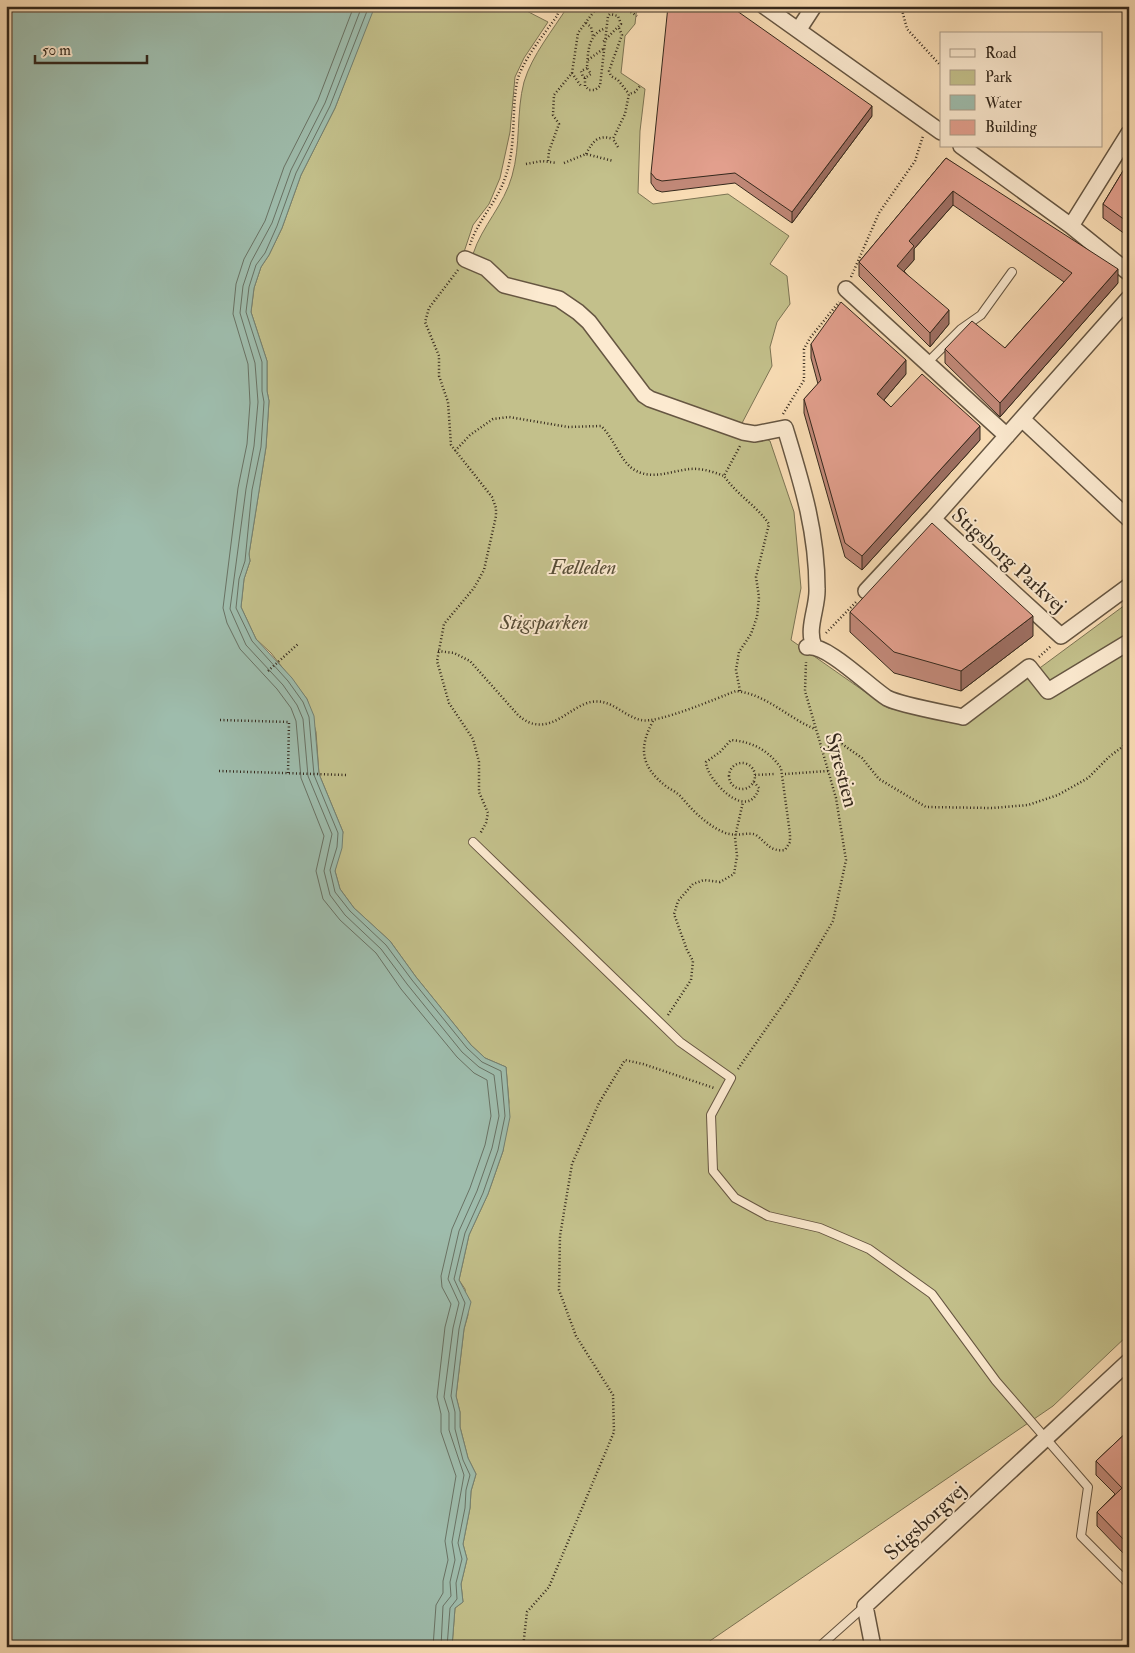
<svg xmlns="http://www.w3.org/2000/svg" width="1135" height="1653" viewBox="0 0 1135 1653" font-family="'IM FELL Double Pica',serif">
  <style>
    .green { fill: #c3c08b; stroke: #7c7454 }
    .water { fill: #9ebcac; stroke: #748172 }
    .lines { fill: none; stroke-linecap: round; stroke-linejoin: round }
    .shore { stroke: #697264; stroke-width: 1 }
    .lane-casing { stroke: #665642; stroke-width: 10 }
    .street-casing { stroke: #665642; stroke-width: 18 }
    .path { stroke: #34281c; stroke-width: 2.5; stroke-dasharray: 1 2.5; stroke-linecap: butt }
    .lane { stroke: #fcead0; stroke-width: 8 }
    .street { stroke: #fcead0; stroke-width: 15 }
    .wall { fill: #c28979; stroke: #34281c }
    .shaded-wall { fill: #9e6f63; stroke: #34281c }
    .building { fill: #e29f8d; stroke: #34281c }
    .labels { text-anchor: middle; stroke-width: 4; stroke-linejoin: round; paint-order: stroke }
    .street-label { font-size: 21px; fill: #34281c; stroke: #fcead0 }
    .park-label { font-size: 21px; font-style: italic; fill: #584e38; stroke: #fcead0 }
  </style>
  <rect width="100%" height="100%" fill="#fadeb6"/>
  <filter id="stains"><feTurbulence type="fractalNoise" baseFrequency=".004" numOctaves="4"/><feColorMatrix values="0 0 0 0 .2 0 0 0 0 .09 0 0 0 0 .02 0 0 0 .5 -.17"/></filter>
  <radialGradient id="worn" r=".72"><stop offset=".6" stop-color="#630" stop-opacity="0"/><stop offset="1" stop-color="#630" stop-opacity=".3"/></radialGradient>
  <path class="green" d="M374 6H517L548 22 524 58 515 77 510 132 500 178 489 204 473 225 464 252 473 254C482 226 504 205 512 176 521 145 516 112 524 82 532 55 553 30 568 6H637L635 24 625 36 621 73 645 89 640 131 638 193 653 204 728 194 789 236 770 264 787 276 790 304 777 322 770 347 772 366 741 425 770 441 794 512 801 588 791 640 888 708 964 724 1129 602V1334L1053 1406 701 1647H452L455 1608 463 1602 461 1584 467 1559 463 1544 470 1508 471 1491 476 1474 468 1458 460 1427V1412L456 1396 464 1329 468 1315 465 1289 459 1280 469 1235 488 1194 503 1151 509 1102 506 1067 485 1058 471 1045 416 977 390 941 354 908 340 889 335 871 343 832 319 774 316 732 307 699 271 653 256 639 241 607 244 579 250 561 249 554 266 447 269 401 267 391V361L251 312 254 288 261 267 269 255 282 228 301 175 335 108Z"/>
  <path class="water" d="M6 6H375L335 108 301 175 282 228 269 255 261 267 254 288 251 312 267 361V391L269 401 266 447 249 554 250 561 244 579 241 607 256 639 292 678 307 699 314 716 319 774 343 832 342 848 335 871 340 889 354 908 390 941 416 977 471 1045 485 1058 506 1067 510 1117 503 1151 488 1194 469 1235 459 1280 471 1302 464 1329 456 1396 460 1412V1427L468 1458 476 1474 471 1491 470 1508 463 1544 467 1559 461 1584 463 1602 455 1608 452 1647H6Z"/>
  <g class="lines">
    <path class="shore" d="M354 6 318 100 284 167 265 221 244 259 236 284 233 314 248 364 250 403 247 444 238 488 223 608 227 623 240 649 277 689 291 708 296 721 301 778 324 836 316 871 323 899 340 920 376 953 401 989 457 1057 474 1073 487 1080 491 1116 485 1145 470 1188 452 1229 441 1276 442 1287 451 1304 445 1327 437 1397 441 1414V1432L456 1476 445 1541 448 1560 443 1581V1593L436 1605 433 1647
      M362 6 325 103 291 170 272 223 251 262 243 286 240 313 255 363 258 402 254 446 246 489 230 609 246 645 283 685 297 705 303 719 308 776 332 834 324 871 330 895 345 915 381 949 407 984 462 1052 479 1067 494 1075 499 1116 492 1148 477 1191 459 1231 448 1279 459 1303 453 1328 444 1397 449 1413V1430L464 1475 452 1542 455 1560 450 1582 451 1596 443 1606 441 1647
      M369 6 330 106 296 173 277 226 265 253 256 265 249 287 246 312 262 362V391L264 402 261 447 252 490 245 561 239 579 236 608 252 641 288 681 303 702 309 717 314 775 338 833 337 847 330 870 335 892 350 911 386 945 412 980 467 1048 482 1062 501 1071 505 1116 498 1150 483 1193 465 1233 454 1279 465 1303 459 1329 451 1396 455 1412V1429L463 1460 470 1475 466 1490 465 1508 458 1543 462 1559 456 1583 457 1599 450 1608 447 1647"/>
    <defs>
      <path id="lane" d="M928 362 961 329 981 315 1012 272
        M473 842 680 1042 731 1078 711 1115 713 1171 735 1198 768 1216 820 1228 869 1249 932 1294 996 1381 1088 1487 1081 1536 1129 1584
        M819 1647 865 1606"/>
      <path id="street" d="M764 6 941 132
        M799 29 814 6
        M961 146 1071 226 1129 273
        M1071 226 1129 133
        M465 259 486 268 504 285 559 299 578 312 589 322 644 395 650 399 743 432 755 434 785 428C802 484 817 531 817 589 818 607 806 629 814 646
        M846 289 1007 436
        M1022 419 1129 519
        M933 519 1061 636 1129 586
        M866 591 933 519 1129 298
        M807 647C828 644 868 686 887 698 900 705 946 713 963 717L1029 667 1048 691 1129 642
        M873 1647 865 1606 1129 1361"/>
    </defs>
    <use href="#lane" class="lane-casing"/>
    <use href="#street" class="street-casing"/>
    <path class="path" d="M622 6 637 16
      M901 6 907 29 941 66
      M586 23 591 27 593 36
      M619 28 622 35 609 71 611 76 618 80 629 94
      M588 60 603 49
      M587 68 581 71 583 77 585 78 591 74 587 68C588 51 588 34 606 28
      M572 73 581 86
      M585 78V86L589 90H595L600 86 608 16 610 14 618 16 621 24 603 42
      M618 147 613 139 625 114 629 94 635 92 640 86
      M586 154C593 141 598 134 613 139
      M548 161 549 151 559 124 553 115 554 95 572 73 578 33 598 6
      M564 163 586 154 613 161
      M526 164 542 161 557 163
      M470 245C477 222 495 204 504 181 517 147 511 115 517 82 521 62 545 33 557 16L561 6
      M458 270 429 308 425 322 439 356V376L448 402 451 445 492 497 496 508V516L484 570 474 588 444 624 437 661 449 703 473 739 479 762V792L488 813 486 823 480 834
      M851 277 879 213 915 161 923 136
      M783 414 804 380V349L810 338 839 302
      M455 451 470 435 493 419 509 417 568 427 601 426C614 438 619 459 633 469 651 481 671 471 690 469 702 468 714 472 724 476
      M826 633 857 601
      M438 651 454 653 470 661 518 715C547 741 569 706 591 702 611 698 623 716 641 720 658 724 717 698 736 691 766 694 788 718 815 729
      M1039 657 1051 646
      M268 671 298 644
      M740 691 736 670 739 652 751 634 757 617 759 597 756 577 769 524C757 506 737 495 724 476L740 446
      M220 720 289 722 288 773
      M653 721C638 749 641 767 667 787 672 790 678 793 682 798 694 812 706 824 723 832 736 838 749 831 756 835 767 843 770 852 785 850L790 842V834L781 768C768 750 753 742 731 740L720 752 706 762C706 779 748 824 759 788L754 782
      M821 748 842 744 862 758 879 779 926 807 992 808 1028 805 1058 795 1088 778 1110 756 1129 742
      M729 776a13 13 0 1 1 26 0a13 13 0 1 1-26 0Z
      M219 771 346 775
      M785 774 828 771
      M755 775 775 774
      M668 1015 691 980 693 961 687 950 674 914 678 901 693 884 704 880 720 882 734 874 737 856 735 837 743 802
      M738 1069 791 993 833 921 846 860 836 798 805 691 806 662
      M523 1647 527 1612 549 1587 614 1432 613 1395 576 1336 559 1290 560 1236 572 1164 599 1103 625 1060 643 1064 714 1088"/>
    <use href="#lane" class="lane"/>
    <use href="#street" class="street"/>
  </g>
  <path class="wall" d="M872 116 792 223 735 183 662 192 656 190 651 183V173Z
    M946 158 1118 283 1000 417 945 363V349L1005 348 1064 282 953 205 914 249V260L904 271 949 324 930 347 859 276V262Z
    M1129 161V237L1103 218V204Z
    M811 344 906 374 884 400 891 407 980 440 862 570 845 557 804 413V399L818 384 811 358Z
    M850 612 1033 636 961 691 894 673 850 632Z
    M1129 1430V1555L1127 1557 1097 1526V1512L1115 1494 1096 1475V1461Z"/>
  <path class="shaded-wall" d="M872 106V116L792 223V212Z
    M953 191V205L914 249V260L897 279V266L909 241Z
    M1118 269V283L1000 417V403Z
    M949 310V324L930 347V333Z
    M906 360V374L877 408V394Z
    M980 426V440L862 570V556Z
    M1033 616V636L961 691V671Z
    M1129 1542V1555L1127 1557V1543Z"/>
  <path class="building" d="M668 6H730L872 106 792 212 735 173 662 181 656 179 651 173Z
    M946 158 1118 269 1000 403 945 349 972 321 1005 348 1072 273 953 191 909 241 914 246 897 266 949 310 930 333 859 262Z
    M1129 161V223L1103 204Z
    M841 302 906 360 877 394 891 407 922 374 980 426 862 556 845 543 804 399 821 380 811 344Z
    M932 523 1033 616 961 671 894 652 850 612Z
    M1129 1430V1542L1127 1543 1097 1512 1122 1488 1096 1461Z"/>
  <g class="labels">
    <g class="street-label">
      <text transform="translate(1009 560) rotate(42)" y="7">Stigsborg Parkvej</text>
      <text transform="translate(842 770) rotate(75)" y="7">Syrestien</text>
      <text transform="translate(925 1521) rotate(-43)" y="7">Stigsborgvej</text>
    </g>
    <g class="park-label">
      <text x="583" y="574">Fælleden</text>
      <text x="544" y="629">Stigsparken</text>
    </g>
  </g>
  <rect width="1135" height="1653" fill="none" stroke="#fadeb6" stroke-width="25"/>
  <rect x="8" y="8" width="1120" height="1638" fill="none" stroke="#34281c" stroke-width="2.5"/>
  <rect x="12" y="12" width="1110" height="1628" fill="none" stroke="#34281c"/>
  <rect x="940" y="32" width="162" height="115" fill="#fcead0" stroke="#ac9c88"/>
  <rect x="950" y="49" width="25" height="8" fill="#fcead0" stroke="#ac9c88"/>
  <text x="985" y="58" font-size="15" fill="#34281c">Road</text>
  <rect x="950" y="70" width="25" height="15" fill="#c3c08b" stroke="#ac9c88"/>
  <text x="985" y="82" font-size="15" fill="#34281c">Park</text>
  <rect x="950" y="95" width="25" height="15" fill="#9ebcac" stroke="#ac9c88"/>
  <text x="985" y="108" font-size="15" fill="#34281c">Water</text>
  <rect x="950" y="120" width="25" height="15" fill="#e29f8d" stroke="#ac9c88"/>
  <text x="985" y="132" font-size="15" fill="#34281c">Building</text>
  <path d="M35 55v8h112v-8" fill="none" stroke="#34281c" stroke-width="2.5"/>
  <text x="42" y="55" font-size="15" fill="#34281c" stroke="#fcead0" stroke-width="4" paint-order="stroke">50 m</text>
  <rect width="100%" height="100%" filter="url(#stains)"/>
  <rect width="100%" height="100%" fill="url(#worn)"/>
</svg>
